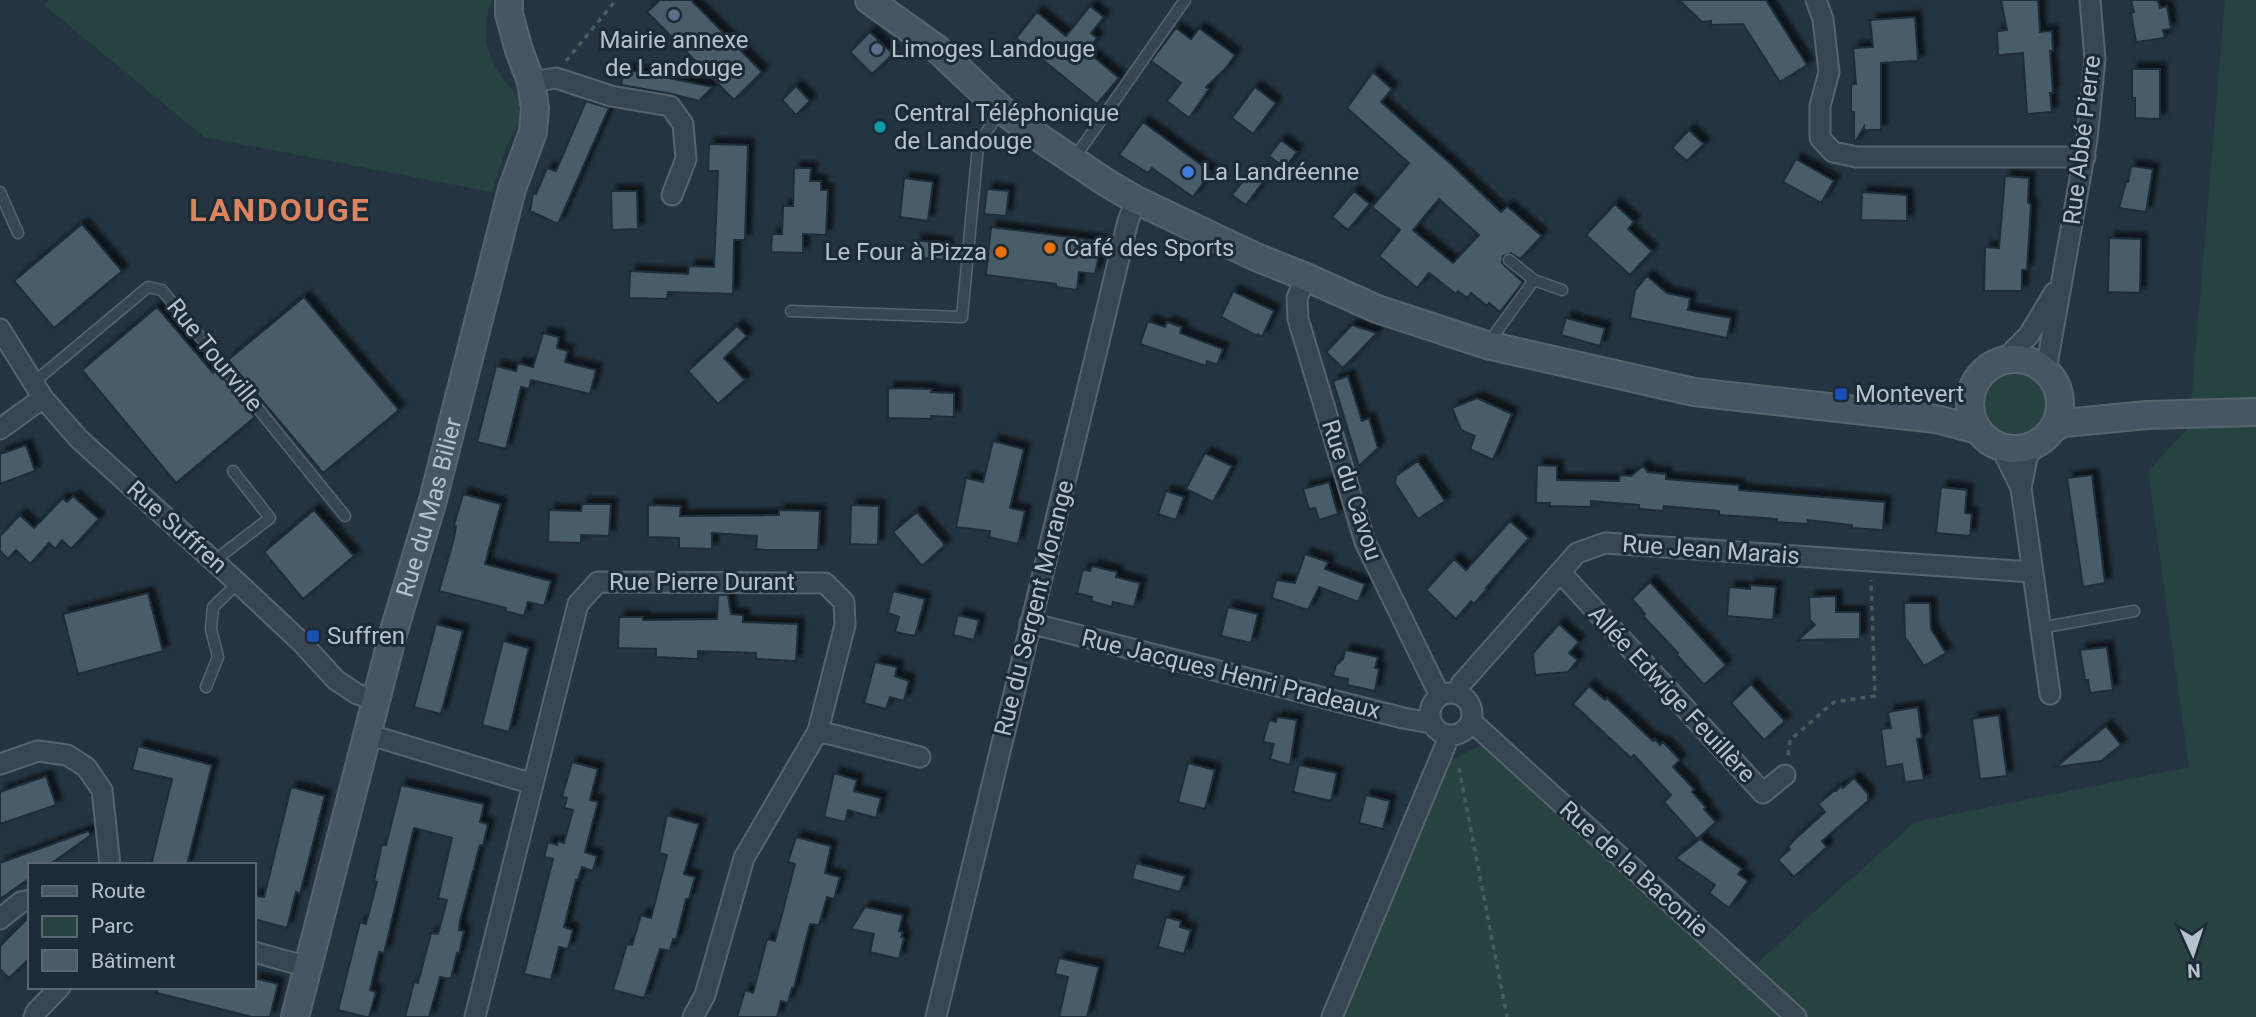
<svg xmlns="http://www.w3.org/2000/svg" width="2256" height="1017" viewBox="0 0 2256 1017" font-family="Roboto,sans-serif">
  <style>
    .green { fill: #264241 }
    .building { fill: #4a5c6a; stroke: #1f2d38; stroke-width: 2; fill-rule: evenodd; filter: url(#shadow) }
    .lines { fill: none; stroke-linecap: round; stroke-linejoin: round }
    .lane-casing { stroke: #56646e; stroke-width: 13 }
    .street-casing { stroke: #56646e; stroke-width: 23 }
    .secondary-casing { stroke: #56646e; stroke-width: 30 }
    .path { stroke: #445e5d; stroke-width: 3.5; stroke-dasharray: 5 5; stroke-linecap: butt }
    .lane { stroke: #384651; stroke-width: 10 }
    .street { stroke: #384651; stroke-width: 19 }
    .secondary { stroke: #465664; stroke-width: 26 }
    .service-dot { fill: #5c6f8a; stroke: #1d2b36; stroke-width: 2.5 }
    .culture-dot { fill: #0f9aa8; stroke: #1d2b36; stroke-width: 2.5 }
    .shop-dot { fill: #3f7fe0; stroke: #1d2b36; stroke-width: 2.5 }
    .food-dot { fill: #e8710a; stroke: #1d2b36; stroke-width: 2.5 }
    .transit-dot { fill: #1a4fb4; stroke: #1d2b36; stroke-width: 2.5 }
    .labels { text-anchor: middle; stroke-width: 6; stroke-linejoin: round; paint-order: stroke }
    .poi-label { font-size: 24px; fill: #b5c1cb; stroke: #1d2b36; text-anchor: start }
    .street-label { font-size: 24px; fill: #b5c1cb; stroke: #1d2b36 }
    .district-label { font-size: 32px; font-weight: bold; letter-spacing: 2px; fill: #db8460; stroke: #1d2b36 }
  </style>
  <defs>
    <filter id="shadow"><feDropShadow dx="6" dy="-6" stdDeviation="2" flood-color="#0009"/></filter>
  </defs>
  <rect width="100%" height="100%" fill="#243541"/>
  <path class="green" d="M49 0H492C475 42 495 77 527 104L507 146 492 192 204 137 44 5Z
    M2225 0H2256V1017H1344L1389 905 1452 760 1481 745 1738 980 1915 822 2189 767 2148 471 2189 427Z
    M1983 404a31 31 0 1 1 62 0a31 31 0 1 1-62 0Z"/>
  <path class="building" d="M660 0H691L762 72 734 100 647 12Z
    M1679 0H1766L1807 65 1780 82 1743 24 1711 25V21L1702 22Z
    M2001 0H2038L2040 32 2052 31 2053 51H2050L2053 93H2050L2052 112 2027 114 2023 53 1998 55 1997 31 2007 30Z
    M2131 0H2158L2160 8 2167 6 2171 29 2163 30 2165 38 2136 42 2131 13 2134 12Z
    M1090 6 1104 17 1091 33 1097 38 1087 51 1119 78 1097 104 1016 38 1037 12 1066 36Z
    M1915 17 1918 61 1881 63V130H1864V127L1854 144V112H1851V84H1856L1853 48 1873 47 1870 20Z
    M1176 28 1191 39 1199 28 1235 55 1226 68 1206 87 1209 89 1189 118 1167 101 1181 83 1151 61Z
    M870 32 893 54 872 74 850 52Z
    M624 69 713 87 699 101 672 94 621 85Z
    M2132 69H2160V119L2135 118V98H2132Z
    M1373 72 1392 89 1381 102 1452 165 1501 212 1507 206 1542 236 1520 259 1511 253 1503 256 1502 262 1504 265 1523 282 1500 312 1489 303 1487 306 1471 293 1467 298 1458 291 1456 294 1429 273 1417 288 1379 256 1400 230 1372 207 1409 163 1347 108ZM1439 199 1479 235 1453 263 1413 230Z
    M796 86 810 101 796 115 782 100Z
    M1255 87 1276 103 1253 134 1232 118Z
    M586 101 609 108 558 224 530 211 533 193 536 194 547 168 556 171Z
    M1143 122 1211 172 1193 197 1152 168 1148 173 1119 155Z
    M1689 130 1704 144 1687 161 1672 148Z
    M1281 140 1297 152 1285 168 1269 156Z
    M709 144 748 145 745 240H734L733 294 668 292 667 299 629 298 630 271 688 274 689 266 714 267 718 171H708Z
    M1796 159 1834 181 1821 203 1783 182Z
    M2131 166 2153 169 2146 212 2119 208 2126 182H2128Z
    M794 168H811L810 181H821V190H828L826 235 803 234V253L771 252 772 234H782L783 206H793Z
    M1250 172 1263 182 1246 205 1232 195Z
    M2005 176 2029 178 2028 202 2031 205 2027 270H2022V291H1984L1985 247 1999 248Z
    M904 178 933 182 928 221 900 217Z
    M987 189 1009 191 1006 216 984 214Z
    M611 191H637L638 229 612 230Z
    M1354 191 1370 204 1348 230 1332 217Z
    M1862 192 1907 195V221L1861 220Z
    M1615 204 1634 222 1628 229 1652 251 1630 275 1586 235Z
    M82 224 122 271 54 328 14 281Z
    M991 227 1102 241 1095 274 1079 272 1077 290 1056 287V284L986 275Z
    M2109 238 2141 239 2140 293 2108 292Z
    M916 240 947 244 945 260 914 257Z
    M1647 276 1667 293 1690 298 1688 310 1731 318 1727 338 1630 318 1635 290Z
    M1233 291 1274 311 1262 337 1258 334 1257 336 1221 317Z
    M304 297 399 410 323 473 228 360Z
    M157 307 213 373 217 370 255 417 176 483 82 370Z
    M1566 318 1605 328 1600 346 1561 335Z
    M1148 321 1165 327 1167 322 1182 327 1180 333 1223 349 1217 365 1207 361 1206 366 1140 344Z
    M1352 325 1377 333 1343 368 1326 352Z
    M737 326 747 336 724 358 745 380 718 404 688 371Z
    M543 333 559 337 557 348 568 351 565 362 596 370 590 394 531 380 529 389 521 387 506 449 477 442 496 366 516 371 518 363 533 367Z
    M1348 376 1362 421 1369 418 1378 448 1359 466 1333 381Z
    M888 388 932 389 931 392 954 393V417L931 416V419L888 418Z
    M1477 398 1512 414 1493 460 1470 449 1475 436 1461 430 1452 408Z
    M993 441 1024 449 1010 508 1025 511 1018 544 989 537 990 531 956 527 966 478 983 482Z
    M26 445 35 471 0 484V454Z
    M1205 453 1232 466 1213 502 1186 489Z
    M1418 461 1445 501 1418 519 1395 483 1396 476Z
    M1537 465 1557 466V480L1619 481 1620 475 1631 476 1643 466 1648 472 1666 474V479L1739 485V490L1885 502 1883 530 1851 528 1852 525 1808 520V524L1776 522 1777 519 1719 515V511L1664 506 1663 511 1639 509V505L1591 501V507L1550 506V503H1536Z
    M2092 475 2105 583 2083 587 2067 478Z
    M1329 482 1338 514 1319 520 1315 508 1309 509 1303 489Z
    M1941 487 1967 490 1965 513 1972 514 1970 536 1936 533Z
    M1166 491 1184 497 1176 520 1158 514Z
    M463 494 501 504 485 564 551 581 544 606 528 602 524 616 505 611 506 608 439 591 454 538 456 526 454 525Z
    M73 496 99 519 71 549 62 540 55 549 49 543 30 564 16 550 8 559 0 551V536L20 515 34 528 63 498 67 502Z
    M582 504H611L609 536 581 535V543L548 542 549 510 581 511Z
    M648 505 681 506 680 516 779 515V510L820 511 818 550H765L756 549 757 536 712 533V549L679 548V538L648 537Z
    M851 505 879 506 878 545 850 544Z
    M314 510 354 556 303 599 264 552Z
    M917 512 945 545 922 566 893 532Z
    M1510 521 1529 538 1486 588 1487 589 1474 604 1471 601 1456 619 1426 590 1454 559 1466 570Z
    M1305 554 1328 562 1325 569 1365 584 1358 602 1319 587 1308 610 1272 598 1276 580 1295 583Z
    M1092 566 1117 572 1116 577 1140 583 1134 607 1113 602 1112 607 1091 601 1092 597 1077 593 1083 569 1090 571Z
    M1650 582 1726 665 1704 685 1677 655 1678 653 1643 616 1645 614 1632 599Z
    M1750 585 1776 587 1773 620 1727 616 1729 587 1750 589Z
    M893 591 925 599 915 636 895 632 899 617 888 613Z
    M148 593 163 651 78 674 63 614Z
    M718 595H728L731 614 743 615V622L798 624 796 661 756 659V653L698 651V659L656 657V649L618 648 619 617H643V620L717 619Z
    M1836 596V612H1860V639L1798 640 1815 625 1810 620 1809 597Z
    M1904 603H1930L1931 629 1946 653 1924 666 1905 637Z
    M1228 607 1258 614 1251 643 1221 636Z
    M958 615 979 620 974 640 953 635Z
    M436 624 463 631 441 714 414 707Z
    M1559 624 1579 642 1569 653 1578 660 1568 672 1535 675 1533 653Z
    M503 641 529 648 509 732 482 725Z
    M2107 647 2113 690 2090 693 2088 680H2085L2080 650Z
    M1345 650 1378 657 1375 668 1379 669 1375 691 1347 685 1348 679 1333 676 1336 665 1343 659Z
    M875 662 897 667 895 676 909 681 904 701 890 697 886 709 864 703Z
    M1751 684 1785 721 1764 740 1731 703Z
    M1589 686 1605 700 1607 698 1653 741 1655 739 1660 745 1663 742 1680 760 1673 767 1694 789 1692 792 1706 807 1704 809 1716 822 1697 839 1664 802 1671 795 1634 755 1631 758 1573 704Z
    M1918 707 1922 738 1917 739 1924 780 1905 782 1902 764 1886 767 1881 729 1891 728 1888 712Z
    M1999 715 2007 776 1980 779 1972 719Z
    M1277 717 1297 720 1290 765 1270 759 1274 744 1263 742 1269 720 1276 722Z
    M2106 726 2121 745 2101 761 2056 767Z
    M138 746 212 765 187 865H151L172 779 132 770Z
    M572 762 598 769 590 800 598 802 585 852 597 856 593 871 582 867 578 880H576L564 927 573 930 568 949 559 947 551 980 524 974 553 859 544 857 548 842 557 845 558 841 564 843 573 810 564 808 567 798 562 797Z
    M1188 763 1215 770 1205 809 1178 802Z
    M1299 765 1337 773 1331 801 1293 792Z
    M834 773 857 780 854 791 881 798 876 818 848 810 845 822 824 817Z
    M46 776 56 805 0 824V792Z
    M1854 778 1868 794V801L1822 841 1827 847 1794 877 1778 860 1790 849 1788 847 1793 841 1825 812 1818 804 1835 790 1836 791 1841 786 1843 788Z
    M401 785 484 804 480 822 488 824 483 846 480 845 460 921 459 930 464 931 459 954 457 953 451 979 440 977 429 1017H405L414 982 418 983 431 933 438 934 447 900 438 898 452 838 414 828 384 953 379 952 370 990 376 992 369 1017H366L338 1010 360 922 366 924 377 882 374 881 382 844 386 845Z
    M291 787 325 796 300 894 296 892 287 928 254 919V895L264 897Z
    M1366 795 1390 801 1383 829 1359 823Z
    M667 815 699 824 684 874 695 877 689 899H686L676 940 673 939 670 951 660 949 644 998 613 990 627 944 632 945 641 915 651 918 667 855 659 853Z
    M88 831 91 835 49 865H30V878L0 899V863Z
    M796 837 831 846 825 873 840 877 834 899 827 897 819 925 810 924 794 988H792L788 1003 781 1001 777 1017H737L745 990 753 993 767 939 775 941 795 864 788 862Z
    M1700 839 1742 869 1738 874 1748 881 1729 908 1709 893 1715 885 1676 858Z
    M1136 863 1185 876 1180 892 1132 879Z
    M865 907 903 915 899 931 903 932 901 937 904 938 899 959 870 952 874 934 851 929Z
    M30 916V958L9 978 0 969V946Z
    M1166 917 1181 921 1180 927 1191 930 1184 954 1158 947Z
    M1059 958 1099 967 1087 1017H1059L1068 977 1055 974Z
    M254 978 278 984 270 1017H252L157 993 158 987H254Z"/>
  <g class="lines">
    <defs>
      <path id="lane" d="M1073 160 1185 0
        M0 192 18 233
        M1509 260 1534 280 1562 290
        M791 311 962 317 978 146 1000 110
        M1489 342 1534 280
        M33 383 148 287 162 290 345 516
        M214 561 270 518 233 471
        M2040 628 2134 611
        M206 687 218 657 211 629 213 607 238 583"/>
      <path id="street" d="M1816 0 1823 19 1829 72 1820 106V138L1833 152 1857 157H2085
        M531 82 556 78 611 96 670 106 683 124 686 159 672 195
        M1306 277 1297 298 1298 319 1365 542 1440 696
        M0 329 43 398 79 439 238 583 301 642 336 680 357 694 377 700
        M2005 359 2029 335 2054 293
        M2046 370 2087 139 2095 59 2090 0
        M0 429 43 398
        M2034 445 2027 458 2021 488 2050 694
        M2001 447 2021 488
        M1561 573 1763 793 1785 775
        M1030 623 1403 718 1431 723
        M1430 714a21 21 0 1 1 42 0a21 21 0 1 1-42 0Z
        M1458 694 1461 684 1577 553 1605 543 2032 572
        M1471 721 1796 1017
        M367 734 533 784 578 604 598 582 825 583 844 602 845 625 818 731
        M0 764 38 751 67 755 86 767 102 790 110 865
        M0 919 21 902 30 900
        M254 952 308 967
        M34 1017 36 1012 60 987
        M475 1017 533 784
        M693 1017 705 995 744 858 818 731 920 757
        M936 1017 1128 221 1136 200
        M1332 1017 1446 744V735"/>
      <g id="secondary">
        <path d="M869 0 936 48 1001 109 1031 132 1107 183 1136 200 1256 257 1306 277 1377 309 1487 345 1694 392 1936 419 1978 430"/>
        <circle cx="2015" cy="404" r="45"/>
        <path d="M2055 427 2064 423 2147 415 2256 412"/>
        <path id="s1" d="M295 1017 393 634 433 500 512 189 533 132 535 108 531 82 519 50 509 14V0"/>
      </g>
    </defs>
    <use href="#lane" class="lane-casing"/>
    <use href="#street" class="street-casing"/>
    <use href="#secondary" class="secondary-casing"/>
    <path class="path" d="M566 61 616 0
      M1788 755 1790 740 1834 702 1875 696 1871 580
      M1459 768 1507 1017"/>
    <use href="#lane" class="lane"/>
    <use href="#street" class="street"/>
    <use href="#secondary" class="secondary"/>
  </g>
  <g class="service-dot">
    <circle cx="674" cy="15" r="7"/>
    <circle cx="877" cy="49" r="7"/>
  </g>
  <circle class="culture-dot" cx="880" cy="127" r="7"/>
  <circle class="shop-dot" cx="1188" cy="172" r="7"/>
  <g class="food-dot">
    <circle cx="1050" cy="248" r="7"/>
    <circle cx="1001" cy="252" r="7"/>
  </g>
  <g class="transit-dot">
    <rect x="1834" y="387" width="14" height="14" rx="3.5"/>
    <rect x="306" y="629" width="14" height="14" rx="3.5"/>
  </g>
  <g class="labels">
    <g class="poi-label">
      <text x="674" y="48" text-anchor="middle">Mairie annexe<tspan x="674" dy="28">de Landouge</tspan></text>
      <text x="891" y="57">Limoges Landouge</text>
      <text x="894" y="121">Central Téléphonique<tspan x="894" dy="28">de Landouge</tspan></text>
      <text x="1202" y="180">La Landréenne</text>
      <text x="1064" y="256">Café des Sports</text>
      <text x="987" y="260" text-anchor="end">Le Four à Pizza</text>
      <text x="1855" y="402">Montevert</text>
      <text x="327" y="644">Suffren</text>
    </g>
    <g class="street-label">
      <text transform="translate(2082 140) rotate(-83)" y="8">Rue Abbé Pierre</text>
      <text transform="translate(215 355) rotate(51)" y="8">Rue Tourville</text>
      <text transform="translate(1352 490) rotate(72)" y="8">Rue du Cavou</text>
      <text dy="8" stroke="none"><textPath href="#s1" startOffset="527">Rue du Mas Bilier</textPath></text>
      <text transform="translate(177 527) rotate(42)" y="8">Rue Suffren</text>
      <text transform="translate(1711 550) rotate(4)" y="8">Rue Jean Marais</text>
      <text x="702" y="590">Rue Pierre Durant</text>
      <text transform="translate(1034 608) rotate(-76)" y="8">Rue du Sergent Morange</text>
      <text transform="translate(1231 674) rotate(14)" y="8">Rue Jacques Henri Pradeaux</text>
      <text transform="translate(1672 694) rotate(47)" y="8">Allée Edwige Feuillère</text>
      <text transform="translate(1634 869) rotate(42)" y="8">Rue de la Baconie</text>
    </g>
    <g class="district-label">
      <text x="280" y="221">LANDOUGE</text>
    </g>
  </g>
  <rect x="28" y="863" width="228" height="126" fill="#1d2b36" stroke="#5a6772" stroke-width="2"/>
  <rect x="42" y="886" width="35" height="10" fill="#465664" stroke="#5a6772" stroke-width="2"/>
  <text x="91" y="898" font-size="21" fill="#b5c1cb">Route</text>
  <rect x="42" y="916" width="35" height="21" fill="#264241" stroke="#5a6772" stroke-width="2"/>
  <text x="91" y="933" font-size="21" fill="#b5c1cb">Parc</text>
  <rect x="42" y="950" width="35" height="21" fill="#4a5c6a" stroke="#5a6772" stroke-width="2"/>
  <text x="91" y="968" font-size="21" fill="#b5c1cb">Bâtiment</text>
  <g transform="translate(2193 954) rotate(177)" stroke="#1d2b36" stroke-width="5" paint-order="stroke">
  <path d="M0-5L12 26L0 18L-12 26Z" fill="#b5c1cb"/>
  <text y="-10" font-size="19" font-weight="bold" text-anchor="middle" fill="#b5c1cb">N</text>
  </g>
</svg>
